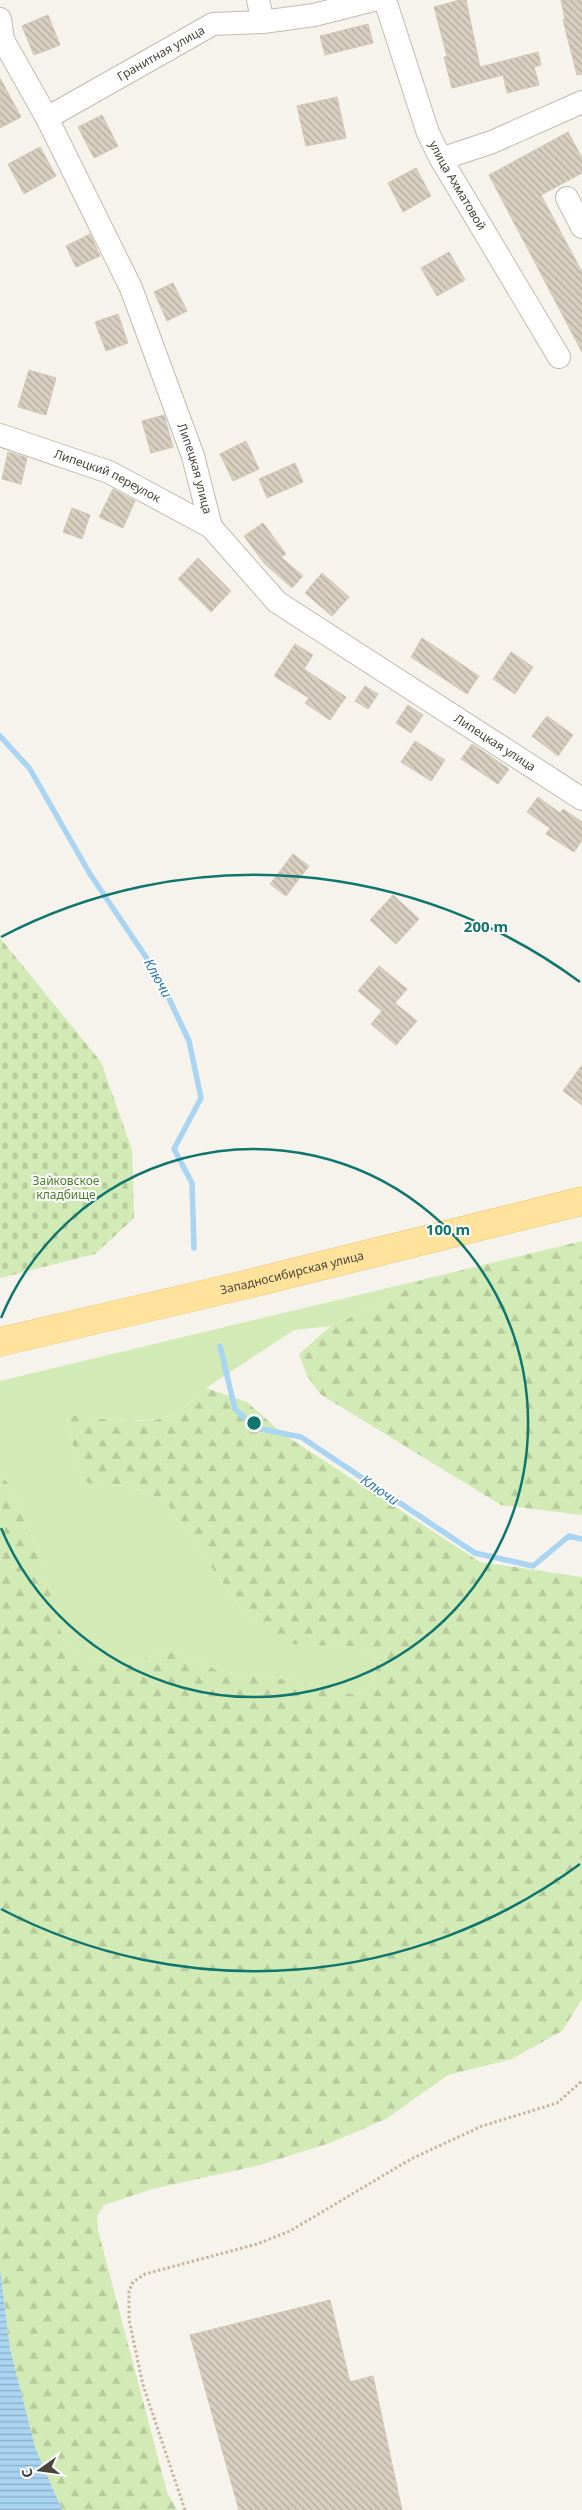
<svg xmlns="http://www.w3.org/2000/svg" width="582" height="2510" viewBox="0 0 582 2510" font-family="'Noto Sans',sans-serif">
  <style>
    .grass { fill: #d2eab5 }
    .forest { fill: url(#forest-firs) }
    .cemetery { fill: url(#cemetery-stones) }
    .water { fill: url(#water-rules) }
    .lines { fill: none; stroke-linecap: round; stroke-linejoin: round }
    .stream { stroke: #a9d4f2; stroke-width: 5.5 }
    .building { fill: url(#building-back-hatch); stroke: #d3c7b4 }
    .minor-casing { stroke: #c2bbae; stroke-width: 24 }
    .major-casing { stroke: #e6c16a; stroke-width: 29 }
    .path { stroke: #c4b79f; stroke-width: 3; stroke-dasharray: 2.5 2.5; stroke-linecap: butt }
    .minor { stroke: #fff; stroke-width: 22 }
    .major { stroke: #ffe39c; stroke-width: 28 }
    .ring { fill: none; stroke: #0f766e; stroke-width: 2.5 }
    .labels { text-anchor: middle; stroke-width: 4; stroke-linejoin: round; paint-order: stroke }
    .street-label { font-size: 12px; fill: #4b4439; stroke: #fff }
    .park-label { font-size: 12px; fill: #4a7f2a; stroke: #fff }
    .water-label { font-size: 14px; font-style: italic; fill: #2e7ab2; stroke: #fff }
    .centre { fill: #0f766e; stroke: #fff; stroke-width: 2.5 }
    .ring-label { font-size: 15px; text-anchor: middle; font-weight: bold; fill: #0f766e; stroke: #fff; stroke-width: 4; stroke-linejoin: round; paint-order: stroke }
  </style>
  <defs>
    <pattern id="forest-firs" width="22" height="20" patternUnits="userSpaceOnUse" patternTransform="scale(1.25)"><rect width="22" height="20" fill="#d2eab5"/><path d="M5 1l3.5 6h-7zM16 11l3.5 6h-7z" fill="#b6ca9c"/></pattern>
    <pattern id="cemetery-stones" width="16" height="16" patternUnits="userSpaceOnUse" patternTransform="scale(1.25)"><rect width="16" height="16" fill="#d2eab5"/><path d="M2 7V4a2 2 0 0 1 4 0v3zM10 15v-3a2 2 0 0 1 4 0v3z" fill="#b6ca9c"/></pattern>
    <pattern id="water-rules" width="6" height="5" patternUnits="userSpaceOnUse" patternTransform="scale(1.25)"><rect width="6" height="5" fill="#a9d4f2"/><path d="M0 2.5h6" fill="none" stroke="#8caec5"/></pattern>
    <pattern id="building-back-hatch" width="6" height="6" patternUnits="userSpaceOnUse" patternTransform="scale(1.25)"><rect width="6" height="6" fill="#d8cfc1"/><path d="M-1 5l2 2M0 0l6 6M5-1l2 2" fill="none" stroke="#b1aa9e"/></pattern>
  </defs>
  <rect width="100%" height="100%" fill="#f6f3ec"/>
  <path class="grass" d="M421 1280 385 1302 331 1326 294 1330 206 1388 179 1412 160 1419 128 1421 67 1416C71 1432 75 1467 85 1480 94 1490 115 1484 126 1486 143 1490 155 1496 169 1506L250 1622 285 1644 361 1647C383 1659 377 1674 366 1693L355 1695 293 1680 218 1671 193 1658 170 1652 118 1665 87 1660 63 1639 37 1547 8 1483 0 1475V1381Z"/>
  <path class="forest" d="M582 1241V1515L501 1505 320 1394 307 1376 299 1354 331 1326 385 1302 421 1280Z
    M206 1388 247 1402 283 1434 480 1562 582 1577V1999L562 2031 512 2059 448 2075 386 2119 330 2143 260 2165 152 2189 104 2205 97 2216 98 2230 167 2492 177 2510H62L35 2447 10 2349 0 2269V1475L8 1483 37 1547 63 1639 87 1660 118 1665 170 1652 193 1658 218 1671 293 1680 355 1695 366 1693C377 1674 383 1659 361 1647L285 1644 266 1637 250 1622 169 1506C155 1496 143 1489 126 1486 114 1484 93 1490 85 1480 75 1467 71 1432 67 1415 97 1418 154 1429 180 1411 189 1405 197 1395 206 1388Z"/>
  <path class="cemetery" d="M0 938 101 1062 132 1150 134 1218 95 1254 0 1278Z"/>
  <path class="water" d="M0 2269 10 2349 35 2447 62 2510H0Z"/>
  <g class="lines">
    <path class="stream" d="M0 736 30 769 90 874 158 975 189 1041 201 1098 174 1149 192 1183 194 1248
      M220 1346 235 1409 256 1428 301 1437 475 1553 533 1566 569 1536 582 1539"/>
  </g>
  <path class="building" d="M460 0H466L480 67 538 52 541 65 534 67 539 85 507 93 503 75 452 88 444 57 447 56 434 7Z
    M561 0H582V74L577 75 563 20 565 19Z
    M48 15 60 45 34 55 22 26Z
    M368 24 373 43 325 55 320 36Z
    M0 78 21 117 0 128Z
    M337 97 346 138 306 146 297 106Z
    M102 115 118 146 94 158 78 127Z
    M568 132 582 158V173L541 195 582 272V352L489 175Z
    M40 147 56 176 24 194 8 164Z
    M416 168 431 196 403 212 388 183Z
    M90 234 100 256 76 267 66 246Z
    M449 252 465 280 437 296 421 268Z
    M173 283 187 311 167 321 154 292Z
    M118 314 128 343 106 351 95 322Z
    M29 370 56 378 46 415 18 407Z
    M164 415 173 447 151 453 142 421Z
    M246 441 259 469 233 481 220 454Z
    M8 452 27 458 21 484 2 479Z
    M295 463 303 482 267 498 259 479Z
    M113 489 135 501 123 528 99 517Z
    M72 508 90 515 82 539 63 532Z
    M263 523 286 554 281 557 303 576 292 588 264 563 244 536Z
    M198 558 231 591 211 612 178 579Z
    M322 573 349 597 332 616 305 593Z
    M422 638 479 676 467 694 411 657Z
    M295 644 313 655 304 669 346 697 330 720 305 703 309 698 274 676Z
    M511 652 533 667 515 694 493 679Z
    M365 686 378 694 368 709 355 701Z
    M408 705 423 715 411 733 396 723Z
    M547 716 573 735 558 756 532 736Z
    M415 741 445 760 431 781 401 762Z
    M472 744 509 769 498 784 461 759Z
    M538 797 560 813 563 809 582 822V840L574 852 546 834 550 828 527 812Z
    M293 854 309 866 286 896 270 884Z
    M393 895 419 919 396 944 370 920Z
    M379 966 407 989 395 1003 417 1021 396 1045 371 1024 382 1011 358 991Z
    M582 1065V1105L563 1091Z
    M330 2300 350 2382 373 2376 402 2510H239L190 2335Z"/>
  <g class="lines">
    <defs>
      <g id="minor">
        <path d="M258 0 263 22"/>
        <path id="s1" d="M385 0 428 133 441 159 559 357"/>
        <path id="s2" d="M0 19 3 40 47 118 131 288 193 456 211 527 277 602 582 799"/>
        <path id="s3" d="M47 118 213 24 263 22 314 15 373 0"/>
        <path d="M441 159 492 142 582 102"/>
        <path d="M567 198 582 227"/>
        <path id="s4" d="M0 435 109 472 211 527"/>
      </g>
      <g id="major">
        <path id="s5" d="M0 1342 244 1285 582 1201"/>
      </g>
    </defs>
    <use href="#minor" class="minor-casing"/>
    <use href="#major" class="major-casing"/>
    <path class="path" d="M185 2510 143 2385 129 2320V2291L133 2282 145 2274 257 2244 290 2231 411 2159 482 2126 557 2103 582 2081"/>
    <use href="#minor" class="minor"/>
    <use href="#major" class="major"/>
  </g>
  <g class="ring">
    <path d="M1 1318A274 274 0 1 1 1 1528"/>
    <path d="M580 1864A548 548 0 0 1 1 1909M1 937A548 548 0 0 1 580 982"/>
  </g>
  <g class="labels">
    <g class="street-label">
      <text dy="4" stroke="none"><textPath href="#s3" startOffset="131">Гранитная улица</textPath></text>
      <text dy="4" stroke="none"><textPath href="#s1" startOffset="200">улица Ахматовой</textPath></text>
      <text dy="4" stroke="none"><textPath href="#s2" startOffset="492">Липецкая улица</textPath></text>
      <text dy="4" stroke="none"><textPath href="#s4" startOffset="115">Липецкий переулок</textPath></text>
      <text dy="4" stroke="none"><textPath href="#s2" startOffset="912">Липецкая улица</textPath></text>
      <text dy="4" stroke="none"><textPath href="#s5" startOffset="300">Западносибирская улица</textPath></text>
    </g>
    <g class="park-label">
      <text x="66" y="1185">Зайковское<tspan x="66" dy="14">кладбище</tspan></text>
    </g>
    <g class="water-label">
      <text transform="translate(158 978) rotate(61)" y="5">Ключи</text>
      <text transform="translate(380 1490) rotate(34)" y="5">Ключи</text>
    </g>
  </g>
  <circle cx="254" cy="1423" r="8" class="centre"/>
  <g class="ring-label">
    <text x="486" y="932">200 m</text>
    <text x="448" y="1235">100 m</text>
  </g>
  <g transform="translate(40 2470) rotate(256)" stroke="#ffffff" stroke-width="4" paint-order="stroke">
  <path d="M0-4L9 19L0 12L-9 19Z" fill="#4b4439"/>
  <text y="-8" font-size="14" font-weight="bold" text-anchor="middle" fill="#4b4439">С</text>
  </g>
</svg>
